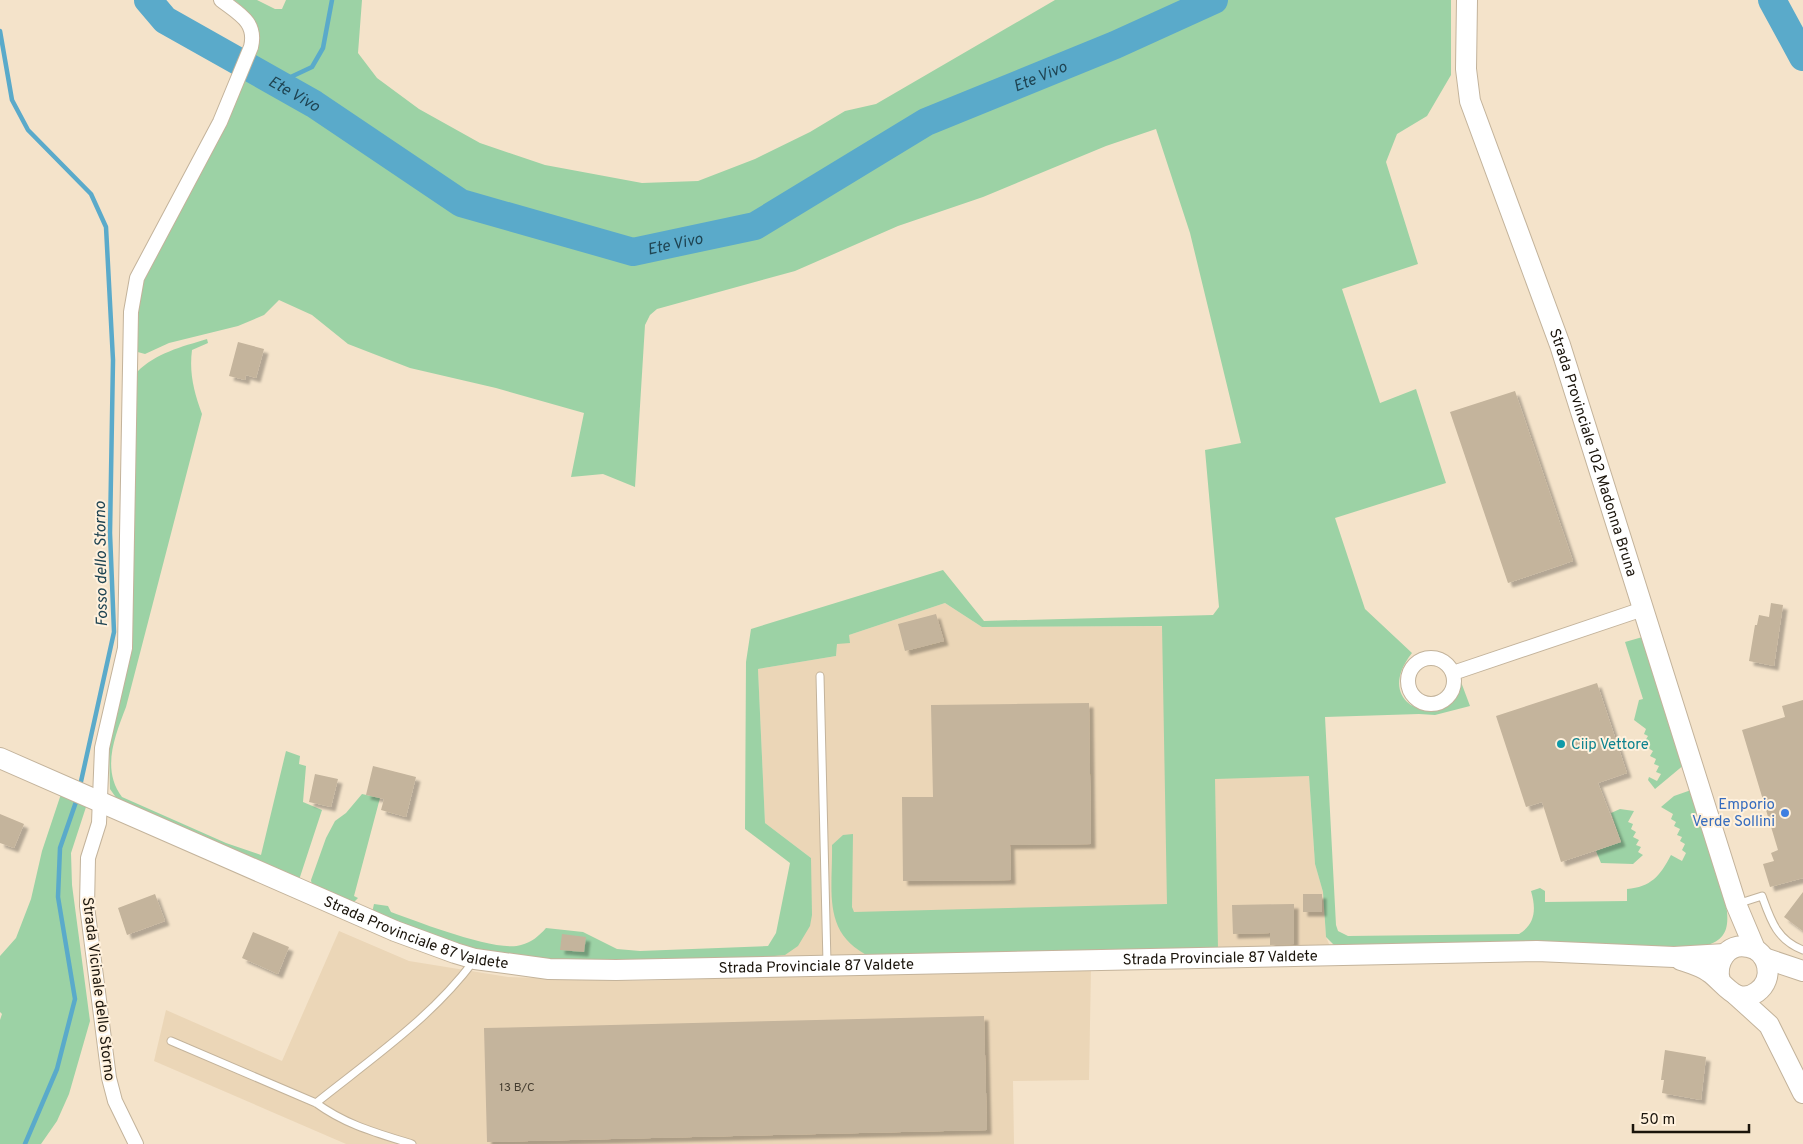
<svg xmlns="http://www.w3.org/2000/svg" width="1803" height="1144" viewBox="0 0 1803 1144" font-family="Overpass,sans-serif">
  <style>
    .built { fill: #ebd6b7 }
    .green { fill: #9cd2a5 }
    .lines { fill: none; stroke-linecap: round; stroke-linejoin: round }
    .stream { stroke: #5aaaca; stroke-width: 4.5 }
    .river { stroke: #5aaaca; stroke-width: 28 }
    .building { fill: #c4b49c; filter: url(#shadow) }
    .lane-casing { stroke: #c3b39b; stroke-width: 9 }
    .street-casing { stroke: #c3b39b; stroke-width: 16 }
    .secondary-casing { stroke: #c3b39b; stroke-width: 22 }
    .lane { stroke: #fff; stroke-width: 7 }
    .street { stroke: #fff; stroke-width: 14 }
    .secondary { stroke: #fff; stroke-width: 20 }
    .culture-dot { fill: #0f9aa8; stroke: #fff1dd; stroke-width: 2 }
    .shop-dot { fill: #3f7fe0; stroke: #fff1dd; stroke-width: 2 }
    .labels { text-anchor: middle; stroke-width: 4; stroke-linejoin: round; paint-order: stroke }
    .number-label { font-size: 12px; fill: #443c2f }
    .street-label { font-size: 15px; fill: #1a140b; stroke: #fff1dd }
    .culture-label { font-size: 15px; fill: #0d838f; stroke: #fff1dd; text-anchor: start }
    .shop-label { font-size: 15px; fill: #366cbe; stroke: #fff1dd; text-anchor: end }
    .water-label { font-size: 16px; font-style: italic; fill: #1f4452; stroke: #fff1dd }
  </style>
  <defs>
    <filter id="shadow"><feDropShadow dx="4.5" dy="4.5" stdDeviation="1" flood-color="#0004"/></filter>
  </defs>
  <rect width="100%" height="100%" fill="#f4e3ca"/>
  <path class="built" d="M945 603 982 627 1213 626 1309 776 1315 864 1323 892 1326 937 1337 962 1091 968 1089 1080 1013 1081 1014 1144H346L154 1061 166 1010 282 1061 339 931 409 961 508 977 629 981 707 979 708 961 785 955 811 858 765 823 758 669 836 656 837 644 849 635Z"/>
  <path class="green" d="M234 0H257L275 9H282L286 0H362L358 53 377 78 419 109 480 143 545 165 642 183 698 181 755 159 810 132 845 111 876 104 1055 0H1451V75L1427 116 1397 134 1386 162 1418 264 1342 289 1380 403 1416 389 1446 483 1335 518 1365 609 1412 653C1367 710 1454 732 1457 683L1461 682 1470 706 1435 715 1419 714 1325 717 1336 925 1338 931 1348 936 1519 934C1536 924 1536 908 1531 891L1540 888 1545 891V902L1627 901V889C1651 887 1660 876 1671 855L1682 861 1686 853 1682 850 1685 844 1680 841 1682 837 1677 835 1680 829 1674 826 1676 822 1671 819 1673 814 1661 807 1674 796 1694 789 1726 904C1730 929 1726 942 1700 947L1334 945 1326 937 1323 892 1315 864 1309 776 1215 779 1218 949 871 957C821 934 833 891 832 845L843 835 853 834 852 907 854 912 1167 904 1162 626 982 627 945 603 849 635 850 643 837 644 836 656 758 669 765 823 811 858 812 915 810 926 798 946 785 955 744 959 558 963 469 950 372 913 374 904 388 906 391 912C416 921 497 953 521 945 532 942 539 936 546 928L583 932 617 949 640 951 768 946 776 933 790 863 745 829 746 662 751 629 943 570 984 621 1213 615 1219 607 1205 450 1241 443 1190 233 1156 129 1106 146 983 197 898 226 795 271 657 309 650 315 645 325 635 487 603 474 571 477 584 413 496 388 410 368 348 344 312 315 279 300 264 315 238 326 169 343 145 354 134 351 138 290 256 38C259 19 248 11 234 0Z
    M207 339 208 343 192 350C189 373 194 392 202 414L126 707C115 736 101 769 122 797L226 843 261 855 286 751 300 756 299 764 306 766 303 802 322 810 299 880 117 799 110 789 109 743 129 641 137 372C156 353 181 347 207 339Z
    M1646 636 1685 764 1655 789 1648 780 1649 777 1657 781 1661 774 1656 772 1659 766 1654 764 1656 759 1650 756 1653 751 1648 748 1650 744 1645 741 1648 736 1644 734 1646 729 1634 720 1639 700 1643 699 1625 642Z
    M61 794 86 807 71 853 72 885 90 1021 69 1094 57 1121 41 1144H0V1020L2 1014 0 1012V956L16 938 31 899 42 851Z
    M362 794 380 798 354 896 358 898 352 904 312 886 311 880 326 838 335 821 346 813Z
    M1620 809 1634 811 1628 822 1633 824 1631 829 1636 832 1633 837 1639 840 1636 845 1641 847 1638 852 1643 855 1633 864 1601 863 1596 851 1621 842 1611 813Z"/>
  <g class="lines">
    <path class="stream" d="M0 31 12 100 28 130 91 194 106 227 113 360 110 533 114 632 80 786
      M278 83 312 67 323 48 332 0
      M25 1144 57 1069 75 999 58 897 60 848 77 799"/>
    <g class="river">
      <path id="s1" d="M148 0 165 20 314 104 461 203 633 252 755 226 926 122 1115 45 1214 0"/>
      <path d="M1772 0 1803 57"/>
    </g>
  </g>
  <path class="building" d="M238 342 264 349 256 378 246 375 245 380 229 376Z
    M1515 391 1573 561 1508 583 1450 412Z
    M1771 603 1783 605 1774 666 1749 661 1755 625H1757L1759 615 1769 617Z
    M936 614 944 641 905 651 898 624Z
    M1597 683 1627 773 1598 783 1621 842 1561 862 1542 802 1526 807 1496 716Z
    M1803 700V878L1770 887 1763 864 1774 861 1771 853 1778 850 1742 730 1785 717 1782 706Z
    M1089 703 1091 844 1010 845 1011 880 903 881 902 797H933L931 705Z
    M373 766 416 777 406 817 381 810 384 799 366 795Z
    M315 774 338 779 331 807 309 802Z
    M0 814 24 824 14 848 0 843Z
    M1803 892V931L1784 917Z
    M155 894 165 921 127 935 118 908Z
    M1303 894H1322V912H1303Z
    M1294 904V944L1270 945V933L1233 934 1232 905Z
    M253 932 289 947 278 974 242 958Z
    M562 934 586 937 584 952 560 950Z
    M984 1016 987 1130 487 1142 484 1028Z
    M1665 1050 1706 1057 1701 1100 1662 1093 1664 1080H1661Z"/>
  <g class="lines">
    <defs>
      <path id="lane" d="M820 676 827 963
        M1737 904 1762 896C1771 921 1777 940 1803 950
        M171 1041 316 1103C346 1125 377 1133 412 1144
        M316 1103C371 1059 431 1018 473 962"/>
      <path id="street" d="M1408 681a23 23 0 1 1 46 0a23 23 0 1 1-46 0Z
        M1453 673 1643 609
        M136 1144 115 1101 109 1078 87 906 88 858 99 823 102 748 125 648 131 312 137 278 220 122 251 47C257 22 239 14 221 0"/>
      <g id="secondary">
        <path id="s2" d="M1467 0 1466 69 1470 101 1560 345 1736 904 1755 949"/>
        <path id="s3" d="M0 758 395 931 455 953 475 959 549 969 616 970 1537 951 1674 957 1725 954"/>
        <path d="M1764 958 1803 971"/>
        <path d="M1681 960C1690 963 1701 966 1709 972 1724 982 1736 1007 1757 992 1775 979 1769 951 1748 947 1727 942 1715 963 1720 981"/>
        <path d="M1736 995 1769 1025 1803 1093"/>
      </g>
    </defs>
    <use href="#lane" class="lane-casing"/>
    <use href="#street" class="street-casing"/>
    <use href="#secondary" class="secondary-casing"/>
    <use href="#lane" class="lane"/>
    <use href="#street" class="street"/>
    <use href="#secondary" class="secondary"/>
  </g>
  <circle class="culture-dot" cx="1561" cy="744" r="5"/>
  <circle class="shop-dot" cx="1785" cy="813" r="5"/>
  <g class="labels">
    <g class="number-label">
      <text x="517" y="1091">13 B/C</text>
    </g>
    <g class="street-label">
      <text dy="5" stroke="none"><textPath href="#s2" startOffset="474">Strada Provinciale 102 Madonna Bruna</textPath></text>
      <text dy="5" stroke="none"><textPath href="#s3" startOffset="452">Strada Provinciale 87 Valdete</textPath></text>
      <text dy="5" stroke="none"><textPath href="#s3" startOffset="1262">Strada Provinciale 87 Valdete</textPath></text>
      <text dy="5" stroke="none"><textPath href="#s3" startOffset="858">Strada Provinciale 87 Valdete</textPath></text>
      <text transform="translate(99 989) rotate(83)" y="5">Strada Vicinale dello Storno</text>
    </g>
    <g class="culture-label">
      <text x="1571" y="749">Ciip Vettore</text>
    </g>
    <g class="shop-label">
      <text x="1775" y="809">Emporio<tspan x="1775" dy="17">Verde Sollini</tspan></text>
    </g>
    <g class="water-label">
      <text dy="6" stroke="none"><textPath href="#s1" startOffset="1001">Ete Vivo</textPath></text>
      <text dy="6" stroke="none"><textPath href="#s1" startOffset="175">Ete Vivo</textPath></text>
      <text dy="6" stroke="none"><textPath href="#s1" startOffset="596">Ete Vivo</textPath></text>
      <text transform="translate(100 564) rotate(-91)" y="6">Fosso dello Storno</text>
    </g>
  </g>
  <path d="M1633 1124v8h116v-8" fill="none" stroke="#1a140b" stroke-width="2.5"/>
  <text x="1640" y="1124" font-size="15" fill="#1a140b" stroke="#fff1dd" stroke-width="4" paint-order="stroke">50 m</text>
</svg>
